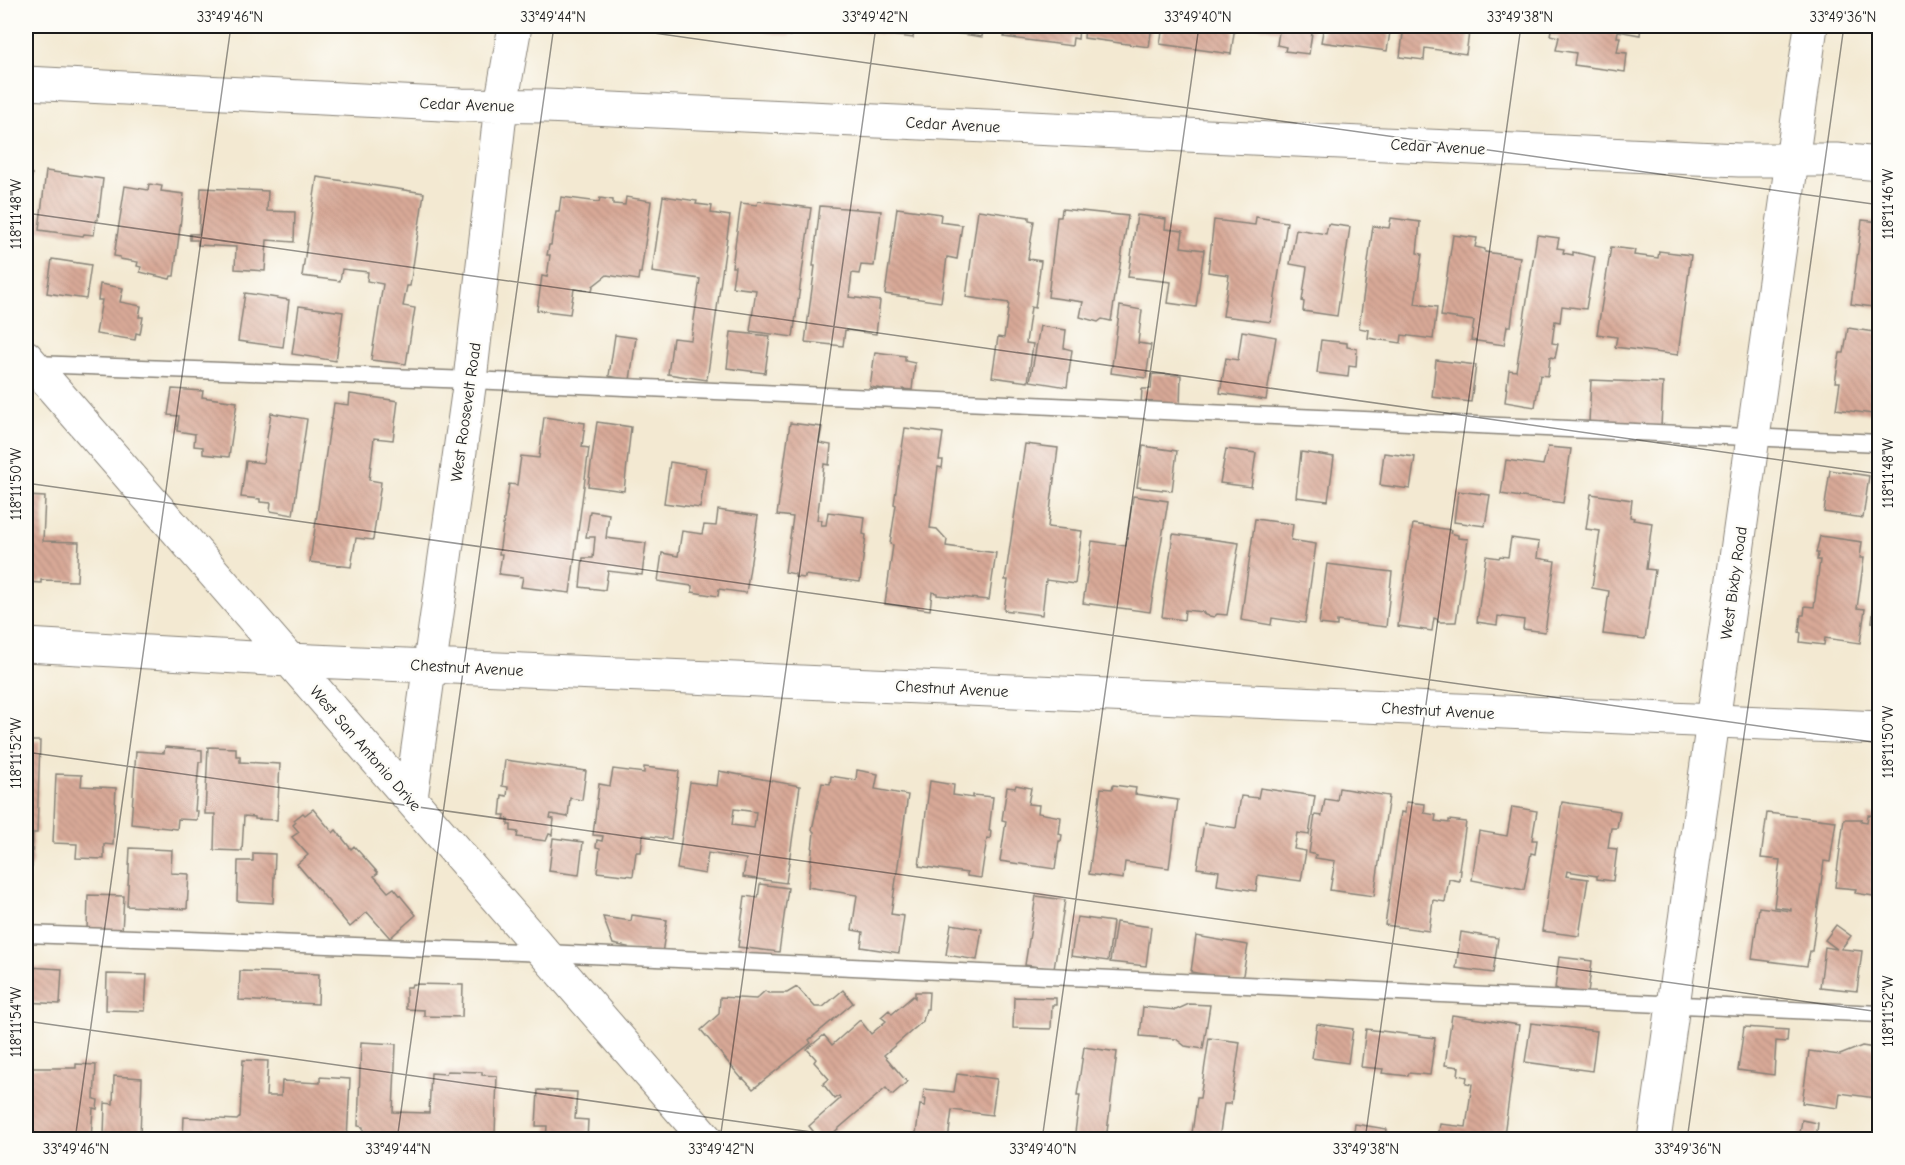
<svg xmlns="http://www.w3.org/2000/svg" width="1905" height="1165" viewBox="0 0 1905 1165" font-family="'Comic Neue',sans-serif">
  <style>
    .building { fill: url(#building-back-hatch); fill-rule: evenodd }
    .lines { fill: none; stroke-linecap: round; stroke-linejoin: round }
    .lane-casing { stroke: #888277; stroke-width: 19 }
    .street-casing { stroke: #888277; stroke-width: 35 }
    .secondary-casing { stroke: #888277; stroke-width: 35 }
    .lane { stroke: #fff; stroke-width: 16 }
    .street { stroke: #fff; stroke-width: 33 }
    .secondary { stroke: #fff; stroke-width: 33 }
    .ticks { fill: none; stroke: #1c1c1c; stroke-width: 1.5; stroke-opacity: 0.45 }
    .labels { text-anchor: middle; stroke-width: 5; stroke-linejoin: round; paint-order: stroke }
    .street-label { font-size: 16px; fill: #1c1c1c; stroke: #fdfcf7 }
    .neatline { fill: none; stroke: #1c1c1c; stroke-width: 2 }
    .ticks-label { font-size: 15px; text-anchor: middle; fill: #1c1c1c }
  </style>
  <defs>
    <pattern id="building-back-hatch" width="6" height="6" patternUnits="userSpaceOnUse" patternTransform="scale(1.5)"><rect width="6" height="6" fill="#d8a997"/><path d="M-1 5l2 2M0 0l6 6M5-1l2 2" fill="none" stroke="#b99182"/></pattern>
  </defs>
  <rect width="100%" height="100%" fill="#fdfcf7"/>
  <filter id="ink" filterUnits="userSpaceOnUse"><feTurbulence type="fractalNoise" baseFrequency=".0167" numOctaves="2"/><feDisplacementMap in="SourceGraphic" scale="12" xChannelSelector="R" yChannelSelector="G"/><feConvolveMatrix kernelMatrix="1 2 1 2 8 2 1 2 1" color-interpolation-filters="sRGB"/></filter>
  <filter id="wash" filterUnits="userSpaceOnUse"><feTurbulence type="fractalNoise" baseFrequency=".008" numOctaves="4" result="noise"/><feDisplacementMap in="SourceGraphic" scale="24" xChannelSelector="R" yChannelSelector="G"/><feGaussianBlur stdDeviation="1.35" result="paint"/><feColorMatrix in="noise" values="0 0 0 0 0 0 0 0 0 0 0 0 0 0 0 0 0 1.4 0 .05"/><feComposite in="paint" operator="in"/></filter>
  <g filter="url(#wash)">
    <rect width="100%" height="100%" fill="#f3e9d2"/>
    <g id="blocks">
      <path class="building" d="M724 26H748L747 31Z
        M766 26H792L790 36 765 32Z
        M847 26H915L913 38 846 29Z
        M932 26H982L981 29H983L982 37 948 32V35L939 34 940 30 931 29Z
        M1006 26H1074L1079 27 1078 39 1073 38 1072 46 1004 37Z
        M1085 26H1152L1149 47 1084 38Z
        M1163 26H1235L1231 54 1160 44Z
        M1254 26H1313L1309 54 1285 51 1286 47 1277 45 1279 31Z
        M1324 26H1391L1387 51 1321 42Z
        M1404 26H1470L1466 54 1425 48 1424 60 1400 57Z
        M1552 26H1641L1640 35 1618 31 1617 37H1620L1617 52 1627 53 1625 72 1574 65 1576 53 1556 50 1559 37 1550 35Z
        M26 171 32 174 28 199 31 200 27 233Z
        M46 171 103 179 98 220H96L94 235 84 234 83 236 39 230Z
        M317 177 424 193 410 286H407L403 306 415 308 406 364 371 360 383 284 367 281 368 272 342 269 340 281 302 276Z
        M149 184 162 186 161 191 184 194 174 276H171L170 279 140 272 141 267 137 266 138 262 120 259V257L114 256 125 186 148 190Z
        M201 188 268 191 267 211 295 212 294 242 267 240 265 271 235 269 236 247 198 245V240H190V234H199Z
        M663 196 697 201 696 204 712 206 711 213 730 216 707 380 668 374 673 338 691 340 700 279 652 272Z
        M561 197 599 202 600 198 613 200V204L625 205 626 197 651 201 641 273H639L638 280 607 275 593 286 592 291 574 289 570 314 537 310 542 276 547 277 550 255H547L549 245H551L556 211H559Z
        M758 201 811 208 793 337 750 331 756 290 732 287 735 267H732L741 203 757 205Z
        M820 206 881 211 874 266 861 265 859 274 852 273 849 297 880 301 876 334 845 330 843 346 805 342 815 266H813Z
        M897 208 941 214 940 222 962 225 957 259 947 257 941 302 885 294Z
        M1062 209 1128 216 1111 321 1102 319 1098 322 1080 317 1083 302 1048 297 1057 217H1061Z
        M978 210 1029 217V220L1034 221 1028 259 1041 261 1035 308 1031 307 1026 343 1033 344 1028 382 992 377 998 337 1004 338 1009 303 966 297Z
        M1137 215 1166 219 1165 229 1183 231 1181 247 1204 250 1196 307 1168 303 1171 282 1128 277Z
        M1256 217 1287 222 1271 322 1223 316 1229 275 1208 272 1214 220 1255 225Z
        M1391 218 1420 222 1417 253 1422 254 1415 304 1437 307 1433 339 1402 335 1401 343 1368 338 1369 330 1359 328 1373 226 1389 228Z
        M1862 220 1880 222V308L1851 304Z
        M1328 224 1350 227 1337 316 1303 311 1304 302 1302 301 1307 267 1290 264 1296 229 1326 234Z
        M1453 235 1477 238 1475 247 1485 249V252L1520 257 1511 326H1507L1504 345 1471 340 1474 321 1441 316Z
        M1537 235 1559 238 1557 248 1564 249 1563 253 1573 255V252L1595 257 1586 309 1562 306 1560 322 1555 321 1552 343 1558 344 1555 358 1550 357 1548 376 1540 375 1535 407 1505 402 1509 370 1516 371Z
        M1611 247 1635 250 1634 255 1658 258 1659 251 1691 255 1678 355 1615 347 1617 337 1597 334Z
        M52 259 91 265 86 299 47 293Z
        M100 284 123 288 120 302 141 306 139 317H143L140 334 136 333 135 340 96 334 102 300H98Z
        M245 293 289 300 283 347 238 341Z
        M299 306 343 312 336 361 292 354Z
        M1120 306 1142 310 1138 343 1151 345 1146 378 1111 373Z
        M1040 326 1066 330 1064 348 1072 350 1067 387 1030 381Z
        M1848 328 1880 333V415L1836 409 1840 382H1835L1840 353H1844Z
        M1242 331 1276 337 1266 400 1220 393 1226 358 1238 360Z
        M731 332 770 336 765 373 727 368Z
        M615 335 636 338 630 380 609 376Z
        M1321 340 1347 343V347L1357 349 1356 367 1349 366 1348 377 1317 373Z
        M875 352 905 356V361L915 363 912 390 903 389 902 392 870 387Z
        M1436 360 1476 365 1471 402 1432 397Z
        M1152 374 1181 375 1180 406 1141 405 1142 389H1151Z
        M1591 380 1663 383 1661 427 1589 423Z
        M172 389 203 391 202 397 237 402 229 457 203 454V447L194 446 195 434 177 431 179 416 168 415Z
        M350 394 398 401 393 440 374 438 369 480 381 482 373 540 356 538 351 567 310 562 331 419H332L334 403 349 405Z
        M271 413 307 419 293 515 270 511 271 503 260 502V499L241 497 246 461 263 463Z
        M544 417 585 423 582 447 589 448 570 593 521 587 523 577 499 574 502 554H499L509 484 517 485 521 456 539 458Z
        M597 422 631 427 624 491 588 486Z
        M790 423 822 427 819 443 831 445 829 465 824 464 817 520H822L821 525H826L828 512 865 517 863 534 866 535 860 582 805 575V578L795 577V574L785 572 793 517 777 515Z
        M905 428 943 433 939 460H943L942 468 938 467 930 528 937 529 947 540 946 546 996 553 989 600 937 595V593L932 592 930 610 885 604 893 545 890 544 896 505 894 504Z
        M1025 444 1058 448 1048 527 1082 531 1075 584 1046 580 1042 615 1004 610 1008 580H1005Z
        M1143 446 1177 451 1172 491 1137 487Z
        M1548 447 1571 449 1563 503 1501 494 1506 460 1543 465Z
        M1226 449 1256 453 1251 487 1220 483Z
        M1301 452 1334 457 1328 501 1296 497Z
        M1384 453 1415 457 1410 489 1380 485Z
        M670 462 706 468 700 508 664 503Z
        M1830 470 1869 476 1863 518 1824 512Z
        M1458 491 1490 495 1485 526 1454 522Z
        M1591 494 1632 500 1630 517 1634 518 1633 520 1652 523 1646 569 1655 570 1645 639 1603 634 1609 591 1592 588 1600 531 1586 529Z
        M26 496 45 497 43 541 79 542 77 581 41 580V583L26 582Z
        M1133 496 1168 501 1150 612 1083 603 1092 541 1126 546Z
        M718 510 758 516 746 593 719 589 718 596 692 592V586L658 581 662 553 678 556 682 531 702 534 704 525 716 526Z
        M590 511 609 514 606 538 646 543 642 575 608 571 605 590 580 587 583 558H593L595 537H586Z
        M1255 519 1293 524 1291 540 1316 544 1305 623 1272 618 1271 625 1241 620Z
        M1413 524 1451 530 1450 533 1458 535V538L1468 539 1456 622H1438L1437 619 1434 618 1432 631 1398 626Z
        M1173 534 1239 543 1227 615 1217 614 1214 617 1205 615 1203 612 1185 610 1184 620 1162 617Z
        M1820 536 1862 542 1860 558H1864L1857 608 1865 609 1860 643 1825 638 1824 645 1800 642 1801 633 1799 632 1801 615H1804L1805 606 1814 607 1820 560H1817L1818 553H1816Z
        M1511 538 1539 542 1537 558 1555 561 1545 632 1523 629 1524 620 1498 616 1497 625 1477 622 1486 556 1499 558 1500 556 1508 557Z
        M1327 564 1392 572 1386 627 1337 621V626L1319 624Z
        M1878 573H1880V623L1872 622Z
        M26 741H40L37 833H33L32 867 26 866Z
        M165 747 202 750V762H199L195 811H198L197 820 178 819 177 829 131 824 136 751 164 753Z
        M208 747 236 748V756H240V762L280 764 277 820 255 819V817L244 816 242 851 214 850 215 814H205Z
        M505 760 586 771 582 800 570 798 568 817 551 814 550 818 554 819 552 835 549 834 546 841 517 837 518 832 511 831V825H508V819H504L505 815H500L502 795 507 796 508 787 502 786Z
        M644 767 679 771 671 839 643 835 641 852H636L633 876 597 872 600 848 596 847 597 840 602 841 603 836 593 835 599 784 610 786 613 769 644 773Z
        M857 770 878 774 875 789 908 795 891 914 904 916 899 953 861 947 863 932 852 930 857 895 808 887 814 832 812 830 822 783 830 784 831 776 856 780Z
        M719 771 800 786 786 883 743 877 746 859 708 853 705 874 677 869 690 782 717 786ZM734 809 756 812 754 828 732 825Z
        M56 774 82 775 81 786 116 788 113 845 104 844V859L76 858 77 844 53 843Z
        M930 781 954 785 953 795 973 798V795L993 797 989 831H991L990 839 987 838 981 878 967 876V873L919 866Z
        M1016 785 1031 788 1028 804 1039 805 1038 813 1061 817 1059 834 1062 835 1061 841H1059L1055 869 1000 861 1006 821 1002 820 1007 787 1015 788Z
        M1113 785 1136 788 1135 794 1178 800 1169 868 1125 862 1123 879 1089 874 1101 788 1112 789Z
        M1260 788 1315 796 1309 835 1297 833 1294 849 1306 851 1301 881 1258 875 1256 891 1217 885 1219 871 1197 868 1204 823 1236 828 1241 796 1258 798Z
        M1339 788 1389 796 1374 896 1330 890 1335 861 1315 858 1316 855 1309 853 1315 815 1322 816 1325 799 1337 801Z
        M1406 802 1425 804 1424 813 1436 815 1435 821 1449 823V820L1466 822 1459 870H1461L1460 881 1449 879 1445 902 1433 900 1429 931 1385 925 1401 812 1405 813Z
        M1562 802 1620 811 1617 828H1611L1608 848 1617 849 1613 881 1597 879V876L1567 871 1566 876 1588 879 1579 936 1542 931Z
        M1512 807 1537 811 1532 840H1537L1535 854 1531 853 1524 890 1472 880 1479 831 1507 836Z
        M313 809 333 833 336 830 351 849 354 846 378 873 374 876 388 892 394 888 416 915 390 938 367 912 350 927 297 864 308 855 292 837 299 832 293 825 296 822 294 820 303 813 305 815Z
        M1767 813 1836 821 1830 862 1824 861 1812 951H1810L1807 966 1752 959 1759 907 1791 911V909L1774 907 1780 860 1761 858Z
        M1868 815 1880 816V897L1855 893 1856 889 1835 887 1844 819H1862L1861 821 1867 822Z
        M553 838 583 842 579 875 549 871Z
        M130 848 172 850 171 873 189 874 187 909 127 906Z
        M253 853 275 854 273 903 237 901 238 861H253Z
        M760 884 788 888 779 952 738 947 745 896 758 898Z
        M88 895 124 896 122 932 87 931Z
        M1036 896 1065 900 1054 969 1025 965Z
        M632 915 667 920 662 954 628 949V947L613 944 603 917 631 921Z
        M1077 917 1113 922 1108 961 1071 956Z
        M1116 922 1151 927 1146 966 1110 962Z
        M951 924 982 929 977 960 946 955Z
        M1836 925 1851 936 1841 949 1862 951 1857 991 1820 987 1825 947 1837 949 1825 940Z
        M1461 932 1498 938 1493 973 1456 968Z
        M1196 936 1248 945 1242 981 1191 972Z
        M1559 957 1592 961 1588 993 1555 989Z
        M27 967 62 969 60 1004 26 1002Z
        M240 971 319 974 318 1004 239 1000Z
        M107 974 147 975 145 1011 106 1010Z
        M412 984 463 985 462 1017 424 1016V1010L406 1009V987H411Z
        M797 987 815 1007H823L843 990 853 1003 809 1040 811 1043 753 1089 743 1078 742 1079 701 1030 719 1014 720 997 756 999 765 991 768 993H787Z
        M915 992H929L928 1009H926L923 1021 884 1055 907 1082 892 1095 886 1088 825 1140H820L809 1126 840 1099 839 1096 835 1099 823 1084 829 1079 814 1062 816 1059 807 1049 824 1035 832 1045 860 1020 871 1034 886 1021 881 1017 889 1010 892 1014 913 996 915 998Z
        M1014 997 1056 998V1005H1052L1051 1029 1013 1028Z
        M1189 1004 1210 1005 1203 1049 1185 1046 1176 1039 1140 1036 1143 1007 1176 1010Z
        M1452 1015 1519 1025 1504 1135 1492 1133 1491 1140H1438L1440 1124 1466 1127 1472 1084 1466 1083 1467 1077 1458 1075 1459 1067 1445 1065Z
        M1531 1023 1597 1031 1592 1071 1525 1062Z
        M1317 1024 1353 1029 1348 1063 1312 1058Z
        M1744 1027 1788 1030 1787 1042 1776 1041 1774 1075 1738 1070Z
        M1366 1029 1435 1038 1430 1075 1409 1073 1408 1076 1382 1073 1383 1069 1361 1067Z
        M1209 1038 1240 1042 1231 1104H1224L1219 1140H1191L1197 1098H1200Z
        M361 1042 396 1044 393 1112 429 1113 431 1073 446 1074 447 1071 482 1072V1075L497 1076 495 1134 477 1133V1140H363V1127L358 1126Z
        M1862 1046 1880 1049V1071L1875 1098 1840 1093 1838 1108 1802 1103 1809 1051 1840 1055Z
        M1084 1047 1117 1052 1106 1140H1074L1080 1095H1077Z
        M243 1060 268 1061 266 1096H281L282 1081 320 1083V1077L350 1079 347 1140H183L184 1117 237 1120 240 1117Z
        M76 1064 96 1065 94 1099 98 1100 97 1109 93 1108 91 1140H26L28 1101H26L27 1068H76Z
        M957 1074 997 1079 992 1115 952 1110 948 1140H915L920 1105 925 1106 926 1099H923L924 1089 954 1092Z
        M114 1076 142 1078 140 1137 148 1138V1140H106L107 1136H104L105 1103 113 1104Z
        M538 1090 577 1092 575 1119 588 1120 587 1140H546L547 1126H536Z
        M1802 1120 1818 1123 1816 1140H1799Z
        M1355 1124 1387 1129 1385 1140H1353Z"/>
    </g>
  </g>
  <g filter="url(#ink)">
    <use href="#blocks" fill-opacity="0" stroke="#888277" stroke-width="1.5"/>
    <g class="lines">
      <defs>
        <path id="lane" d="M34 364 470 380 1880 443
          M26 934 546 953 1880 1014"/>
        <path id="street" d="M26 83 462 105 546 106 1739 160H1836L1880 164
          M26 357 707 1140
          M26 645 289 660 1880 728
          M411 798 470 380 501 105 515 26"/>
        <path id="secondary" d="M1654 1140 1811 26"/>
      </defs>
      <use href="#lane" class="lane-casing"/>
      <use href="#street" class="street-casing"/>
      <use href="#secondary" class="secondary-casing"/>
      <use href="#lane" class="lane"/>
      <use href="#street" class="street"/>
      <use href="#secondary" class="secondary"/>
    </g>
  </g>
  <path class="ticks" d="M604 26 1880 205M26 213 1880 474M26 483 1880 743M26 752 1880 1012M26 1021 868 1140M75 1140 231 26M397 1140 554 26M720 1140 876 26M1042 1140 1199 26M1365 1140 1521 26M1687 1140 1844 26"/>
  <g class="labels">
    <g class="street-label">
      <text transform="translate(467 104) rotate(2)" y="6">Cedar Avenue</text>
      <text transform="translate(953 124) rotate(3)" y="6">Cedar Avenue</text>
      <text transform="translate(1438 146) rotate(3)" y="6">Cedar Avenue</text>
      <text transform="translate(465 412) rotate(-82)" y="6">West Roosevelt Road</text>
      <text transform="translate(1733 583) rotate(-82)" y="6">West Bixby Road</text>
      <text transform="translate(467 667) rotate(3)" y="6">Chestnut Avenue</text>
      <text transform="translate(952 688) rotate(3)" y="6">Chestnut Avenue</text>
      <text transform="translate(1438 710) rotate(3)" y="6">Chestnut Avenue</text>
      <text transform="translate(366 748) rotate(49)" y="6">West San Antonio Drive</text>
    </g>
  </g>
  <rect width="1905" height="1165" fill="none" stroke="#fdfcf7" stroke-width="66"/>
  <rect x="33" y="33" width="1839" height="1099" class="neatline"/>
  <g class="ticks-label">
    <text x="230" y="22">33°49'46"N</text>
    <text x="553" y="22">33°49'44"N</text>
    <text x="875" y="22">33°49'42"N</text>
    <text x="1198" y="22">33°49'40"N</text>
    <text x="1520" y="22">33°49'38"N</text>
    <text x="1843" y="22">33°49'36"N</text>
    <text transform="translate(1888 204) rotate(-90)" y="5">118°11'46"W</text>
    <text transform="translate(16 214) rotate(-90)" y="5">118°11'48"W</text>
    <text transform="translate(1888 473) rotate(-90)" y="5">118°11'48"W</text>
    <text transform="translate(16 484) rotate(-90)" y="5">118°11'50"W</text>
    <text transform="translate(1888 742) rotate(-90)" y="5">118°11'50"W</text>
    <text transform="translate(16 753) rotate(-90)" y="5">118°11'52"W</text>
    <text transform="translate(1888 1011) rotate(-90)" y="5">118°11'52"W</text>
    <text transform="translate(16 1022) rotate(-90)" y="5">118°11'54"W</text>
    <text x="76" y="1154">33°49'46"N</text>
    <text x="398" y="1154">33°49'44"N</text>
    <text x="721" y="1154">33°49'42"N</text>
    <text x="1043" y="1154">33°49'40"N</text>
    <text x="1366" y="1154">33°49'38"N</text>
    <text x="1688" y="1154">33°49'36"N</text>
  </g>
</svg>
